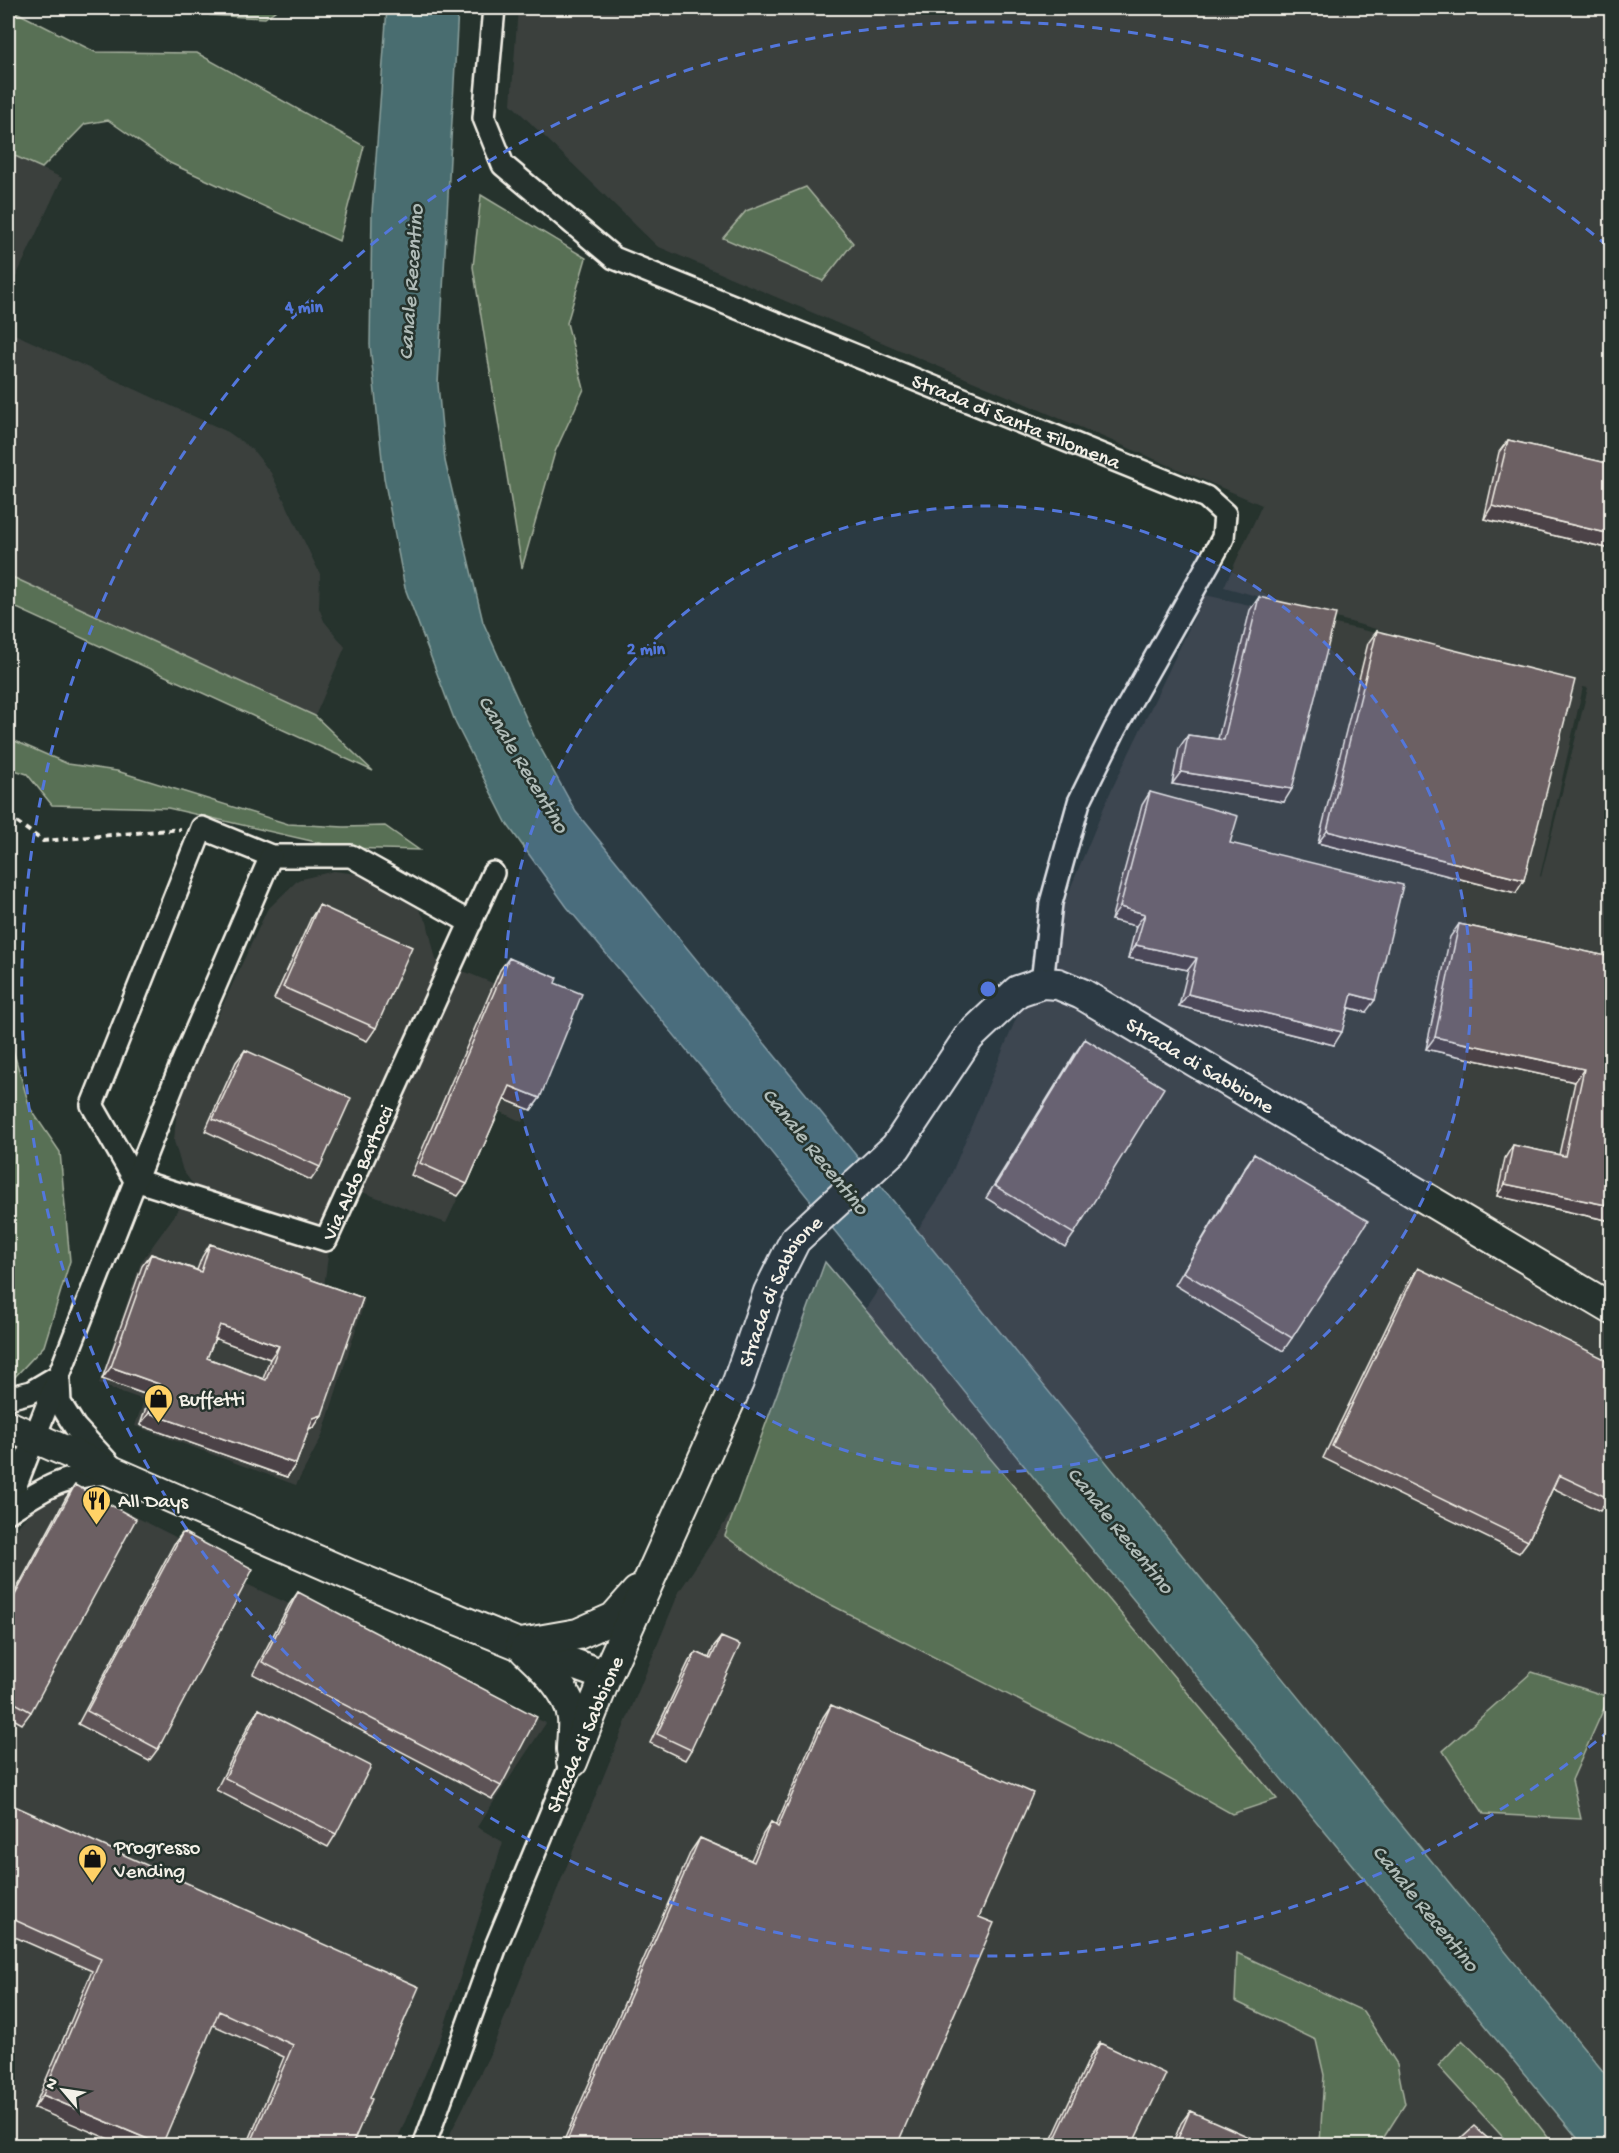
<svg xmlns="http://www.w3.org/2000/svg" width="1619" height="2153" viewBox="0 0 1619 2153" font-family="'Gochi Hand',sans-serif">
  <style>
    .built { fill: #3b403e; fill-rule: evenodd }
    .green { fill: #587054; stroke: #a6b09e; stroke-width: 1.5 }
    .water { fill: #496d6f; stroke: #8da29f; stroke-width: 1.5 }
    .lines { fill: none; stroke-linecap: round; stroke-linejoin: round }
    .minor-casing { stroke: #f4f1e8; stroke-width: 26 }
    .secondary-casing { stroke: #f4f1e8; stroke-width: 34 }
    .path { stroke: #f4f1e8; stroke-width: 4; stroke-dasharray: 6 4.5; stroke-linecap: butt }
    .minor { stroke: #26332d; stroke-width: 21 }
    .secondary { stroke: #26332d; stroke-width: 30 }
    .wall { fill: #5d5356; stroke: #f4f1e8; stroke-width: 1.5; fill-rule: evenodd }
    .shaded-wall { fill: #4c4346; stroke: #f4f1e8; stroke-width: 1.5 }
    .building { fill: #6c6064; stroke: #f4f1e8; stroke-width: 1.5; fill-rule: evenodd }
    .ring { fill: none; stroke: #5377dc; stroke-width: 3; stroke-dasharray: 10 8 }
    .labels { text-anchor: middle; stroke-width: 5; stroke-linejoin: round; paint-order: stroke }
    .street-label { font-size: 21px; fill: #f4f1e8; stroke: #26332d }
    .poi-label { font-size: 21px; fill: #f4f1e8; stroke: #26332d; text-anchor: start }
    .water-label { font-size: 22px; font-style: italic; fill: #b0bcb8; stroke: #26332d }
    .centre { fill: #5377dc; stroke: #26332d; stroke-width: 3 }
    .ring-label { font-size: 18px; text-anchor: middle; font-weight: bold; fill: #5377dc; stroke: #26332d; stroke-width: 5; stroke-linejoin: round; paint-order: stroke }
  </style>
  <rect width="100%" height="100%" fill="#26332d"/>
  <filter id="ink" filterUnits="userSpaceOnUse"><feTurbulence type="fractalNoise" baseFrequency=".0167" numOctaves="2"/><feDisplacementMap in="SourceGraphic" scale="12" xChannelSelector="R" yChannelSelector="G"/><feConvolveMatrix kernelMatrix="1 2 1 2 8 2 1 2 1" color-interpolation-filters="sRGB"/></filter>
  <g filter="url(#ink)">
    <path class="built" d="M518 8H1611V2145L444 2146 489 2056 679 1592 946 1187 1110 793 1205 595 1448 649 1224 587 1262 505 657 246 511 104ZM1583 687 1588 688 1541 877 1540 876Z
      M8 153 62 178 8 294Z
      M8 331 228 432 252 449 271 473 320 574 319 608 324 621 345 647 315 716 8 575Z
      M334 871 382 877 409 894 427 922 436 960 571 1015 522 1122 499 1111 446 1223 338 1183 324 1286 365 1300 322 1436 296 1485 135 1426 144 1400 99 1384 141 1262 195 1187 183 1171 174 1141 177 1107 199 1056 267 910 298 880Z
      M65 1489 108 1503 249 1574 244 1583 546 1723 477 1827 503 1842 441 2037 395 2145H8V1548L19 1525 41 1501Z"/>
    <path class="green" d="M8 8 95 52 197 53 364 146 339 241 170 163 108 120 85 124 42 168 8 153Z
      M212 8H279L265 18 210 15Z
      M806 187 853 243 823 281 723 238 746 211Z
      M481 195 586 258 567 323 584 389 555 452 522 568 473 267Z
      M8 575 315 716 373 771 8 604Z
      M8 738 68 764 117 771 288 824 344 827 385 826 419 850 342 848 168 808 52 805 27 774 8 768Z
      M8 1033 30 1108 60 1152 70 1261 44 1346 10 1382 8 1381Z
      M825 1262 1277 1799 1232 1814 1121 1752 792 1585 725 1536Z
      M1532 1672 1609 1697 1572 1780 1581 1819 1484 1814 1443 1751Z
      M1237 1953 1363 2011 1397 2064 1405 2104 1379 2145 1333 2146 1320 2143 1324 2075 1316 2040 1235 2001Z
      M1462 2040 1506 2083 1554 2145H1510L1438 2066Z"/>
    <path class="water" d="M387 8H458L438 384 445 461 483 622 535 738 576 812 1611 2081V2145H1583L1063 1514 742 1116 567 907 507 824 456 724 405 588 384 478 370 345 372 212Z"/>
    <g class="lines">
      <defs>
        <g id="minor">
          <path id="s1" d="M494 8 484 118 503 165 614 258 1206 497 1225 514 1223 538 1115 729 1079 802 1051 903 1042 983"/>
          <path id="s2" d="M471 923 351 856H271L202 828 92 1105 135 1180 326 1240 493 873"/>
          <path d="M59 1381 60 1403 75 1427 113 1468"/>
          <path d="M8 1398 31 1392 58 1376"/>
          <path d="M8 1505 179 1070 271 856"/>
          <path d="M8 1512C49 1485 60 1477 111 1473"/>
          <path d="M424 2146 496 1946 572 1762"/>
        </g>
        <g id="secondary">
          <path d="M8 1426 352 1576 518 1644 606 1676"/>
          <path d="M521 1644 578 1634 614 1618 637 1592"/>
          <path d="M525 1650C543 1667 570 1691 573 1718 574 1728 572 1740 572 1750"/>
          <path id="s3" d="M572 1762 606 1676 738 1382 769 1292 795 1240 896 1147 969 1037 1018 991 1042 983 1058 984 1082 994 1612 1309"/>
        </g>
      </defs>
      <use href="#minor" class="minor-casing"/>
      <use href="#secondary" class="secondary-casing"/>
      <path class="path" d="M8 816 43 841 181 829"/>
      <use href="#minor" class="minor"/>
      <use href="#secondary" class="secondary"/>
    </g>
    <path class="wall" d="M1508 440 1611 464V549L1484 519 1499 452Z
      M1259 597 1284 802 1172 784 1179 748 1188 735 1218 739 1250 610Z
      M1377 631 1516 893 1318 843 1368 643Z
      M1150 792 1230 843 1366 1012 1349 1008 1334 1045 1179 1006 1188 970 1128 958 1136 926 1111 920 1142 805Z
      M319 905 376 1028 367 1041 274 999 311 918Z
      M1459 924 1611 957V1221L1497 1196 1505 1158 1513 1145 1559 1155 1575 1082 1426 1049 1450 937Z
      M509 958 555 983 540 1098 531 1110 504 1099 467 1184 458 1196 411 1175 500 970Z
      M1085 1039 1074 1234 1065 1247 986 1198 1076 1052Z
      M245 1050 320 1167 311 1180 205 1131 236 1062Z
      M1254 1154 1292 1338 1283 1351 1175 1285 1245 1167Z
      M210 1244 363 1298 314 1427 309 1429 296 1464 287 1477 140 1425 150 1396 102 1379 142 1266 151 1254 197 1270 202 1257ZM215 1338 270 1359 263 1379 207 1358Z
      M1418 1268 1608 1498 1600 1511 1553 1488 1528 1541 1519 1553 1323 1458 1409 1281Z
      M75 1485 31 1712 22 1724 8 1716V1605L66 1498Z
      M183 1532 158 1749 149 1761 78 1724 174 1544Z
      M298 1592 501 1786 492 1799 253 1674 289 1605Z
      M721 1637 691 1750 685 1760 650 1743 689 1661 696 1652 709 1658 714 1646Z
      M831 1705 979 1917 897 2145H562L691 1851 700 1838 751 1860 763 1834 771 1822 776 1825 823 1717Z
      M259 1709 336 1834 328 1847 216 1790 251 1721Z
      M8 1803 370 2098 352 2145H247L284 2057 213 2025 34 2108 92 1971 8 1934Z
      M1100 2043 1132 2145H1049L1091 2055Z
      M1190 2111 1254 2145H1172L1181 2123Z"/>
    <path class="shaded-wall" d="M1492 506 1611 534V549L1484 519Z
      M1181 772 1292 789 1284 802 1172 784Z
      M1327 831 1524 880 1516 893 1318 843Z
      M1120 907 1145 914 1136 926 1111 920Z
      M1136 945 1197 958 1188 970 1128 958Z
      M1188 994 1342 1032 1334 1045 1179 1006Z
      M1352 994 1375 1000 1366 1012 1343 1006Z
      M1435 1037 1584 1069 1575 1082 1426 1049Z
      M510 1086 540 1098 531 1110 501 1098Z
      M1505 1184 1611 1206V1221L1497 1196Z
      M220 1325 279 1346 270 1359 211 1337Z
      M111 1367 159 1384 150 1396 102 1379Z
      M149 1413 296 1464 287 1477 140 1425Z
      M322 1415 314 1427 304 1430 313 1418Z
      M43 2095 162 2145H123L34 2108Z"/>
    <path class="building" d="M1508 440 1611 464V534L1492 506Z
      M1259 597 1336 614 1292 789 1181 772 1188 735 1224 740Z
      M1377 631 1575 680 1524 880 1327 831Z
      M1150 792 1238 816 1230 843 1403 885 1375 1000 1352 994 1342 1032 1188 994 1197 958 1136 945 1145 914 1120 907Z
      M319 905 412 947 376 1028 283 987Z
      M1459 924 1611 957V1206L1505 1184 1513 1145 1565 1156 1584 1069 1435 1037Z
      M509 958 557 978 555 983 582 994 540 1098 510 1086 467 1184 420 1163Z
      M1085 1039 1164 1088 1074 1234 995 1186Z
      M245 1050 351 1098 320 1167 213 1119Z
      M1254 1154 1368 1221 1292 1338 1183 1272Z
      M210 1244 363 1298 322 1415 313 1418 296 1464 149 1413 159 1384 111 1367 151 1254 201 1272ZM220 1325 279 1346 266 1380 207 1358Z
      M1418 1268 1611 1362V1492L1608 1498 1559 1475 1528 1541 1332 1446Z
      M75 1485 136 1519 31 1712 8 1699V1608Z
      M183 1532 253 1569 158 1749 87 1711Z
      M298 1592 537 1717 501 1786 262 1662Z
      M721 1637 740 1645 691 1750 657 1734 696 1652 711 1659Z
      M831 1705 1033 1793 979 1917 994 1923 897 2145H565L700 1838 754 1862 771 1822 778 1827Z
      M259 1709 371 1766 336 1834 225 1778Z
      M8 1803 419 1987 370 2098 372 2099 352 2145H250L293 2045 219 2011 162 2145 43 2095 101 1959 8 1917Z
      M1100 2043 1166 2074 1132 2145H1058L1053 2143Z
      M1190 2111 1256 2140 1254 2145H1175Z
      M1474 2126 1495 2145H1453Z"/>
  </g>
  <circle cx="988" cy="989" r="483" fill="#5377dc" fill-opacity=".12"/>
  <g class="ring">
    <circle cx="988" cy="989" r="483"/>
    <path d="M1610 1730A967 967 0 1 1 1610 248"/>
  </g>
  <defs>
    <symbol id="shop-pin" viewBox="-11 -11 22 30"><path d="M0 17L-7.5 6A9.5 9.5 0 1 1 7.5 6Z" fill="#ffd166" stroke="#26332d"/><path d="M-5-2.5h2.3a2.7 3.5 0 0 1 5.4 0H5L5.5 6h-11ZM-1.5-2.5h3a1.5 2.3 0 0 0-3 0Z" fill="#111"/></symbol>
    <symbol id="restaurant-pin" viewBox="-11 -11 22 30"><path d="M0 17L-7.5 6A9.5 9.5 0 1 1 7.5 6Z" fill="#ffd166" stroke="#26332d"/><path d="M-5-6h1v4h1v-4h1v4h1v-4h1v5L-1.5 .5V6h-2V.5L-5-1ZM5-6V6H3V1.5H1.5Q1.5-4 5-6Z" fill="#111"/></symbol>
  </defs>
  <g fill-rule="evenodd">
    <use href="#shop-pin" x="142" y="1382" width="33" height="45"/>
    <use href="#restaurant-pin" x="80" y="1484" width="33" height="45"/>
    <use href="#shop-pin" x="76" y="1842" width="33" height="45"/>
  </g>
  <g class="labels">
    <g class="street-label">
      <text dy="7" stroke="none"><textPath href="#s1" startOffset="740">Strada di Santa Filomena</textPath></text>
      <text dy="7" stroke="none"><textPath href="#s3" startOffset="1110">Strada di Sabbione</textPath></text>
      <text dy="7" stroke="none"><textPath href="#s2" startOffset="951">Via Aldo Bartocci</textPath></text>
      <text dy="7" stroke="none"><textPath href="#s3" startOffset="516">Strada di Sabbione</textPath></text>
      <text transform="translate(584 1734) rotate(-67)" y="7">Strada di Sabbione</text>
    </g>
    <g class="poi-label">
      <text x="179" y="1405">Buffetti</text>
      <text x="118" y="1507">All Days</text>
      <text x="114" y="1853">Progresso<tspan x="114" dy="24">Vending</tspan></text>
    </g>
    <g class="water-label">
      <text transform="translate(409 282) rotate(-86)" y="8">Canale Recentino</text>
      <text transform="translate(525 763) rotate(59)" y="8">Canale Recentino</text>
      <text transform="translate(817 1150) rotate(51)" y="8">Canale Recentino</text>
      <text transform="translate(1122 1529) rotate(51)" y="8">Canale Recentino</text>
      <text transform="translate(1427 1907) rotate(51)" y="8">Canale Recentino</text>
    </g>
  </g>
  <circle cx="988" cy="989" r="9" class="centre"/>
  <g class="ring-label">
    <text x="304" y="312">4 min</text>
    <text x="646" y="654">2 min</text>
  </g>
  <rect width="1619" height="2153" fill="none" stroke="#26332d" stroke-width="30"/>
  <rect x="15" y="15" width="1589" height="2123" fill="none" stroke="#f4f1e8" stroke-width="2" filter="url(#ink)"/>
  <g transform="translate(63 2090) rotate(299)" stroke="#26332d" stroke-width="4.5" paint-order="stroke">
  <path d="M0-4.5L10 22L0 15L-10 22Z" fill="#f4f1e8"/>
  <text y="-9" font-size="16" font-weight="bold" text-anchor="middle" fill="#f4f1e8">N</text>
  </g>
</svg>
